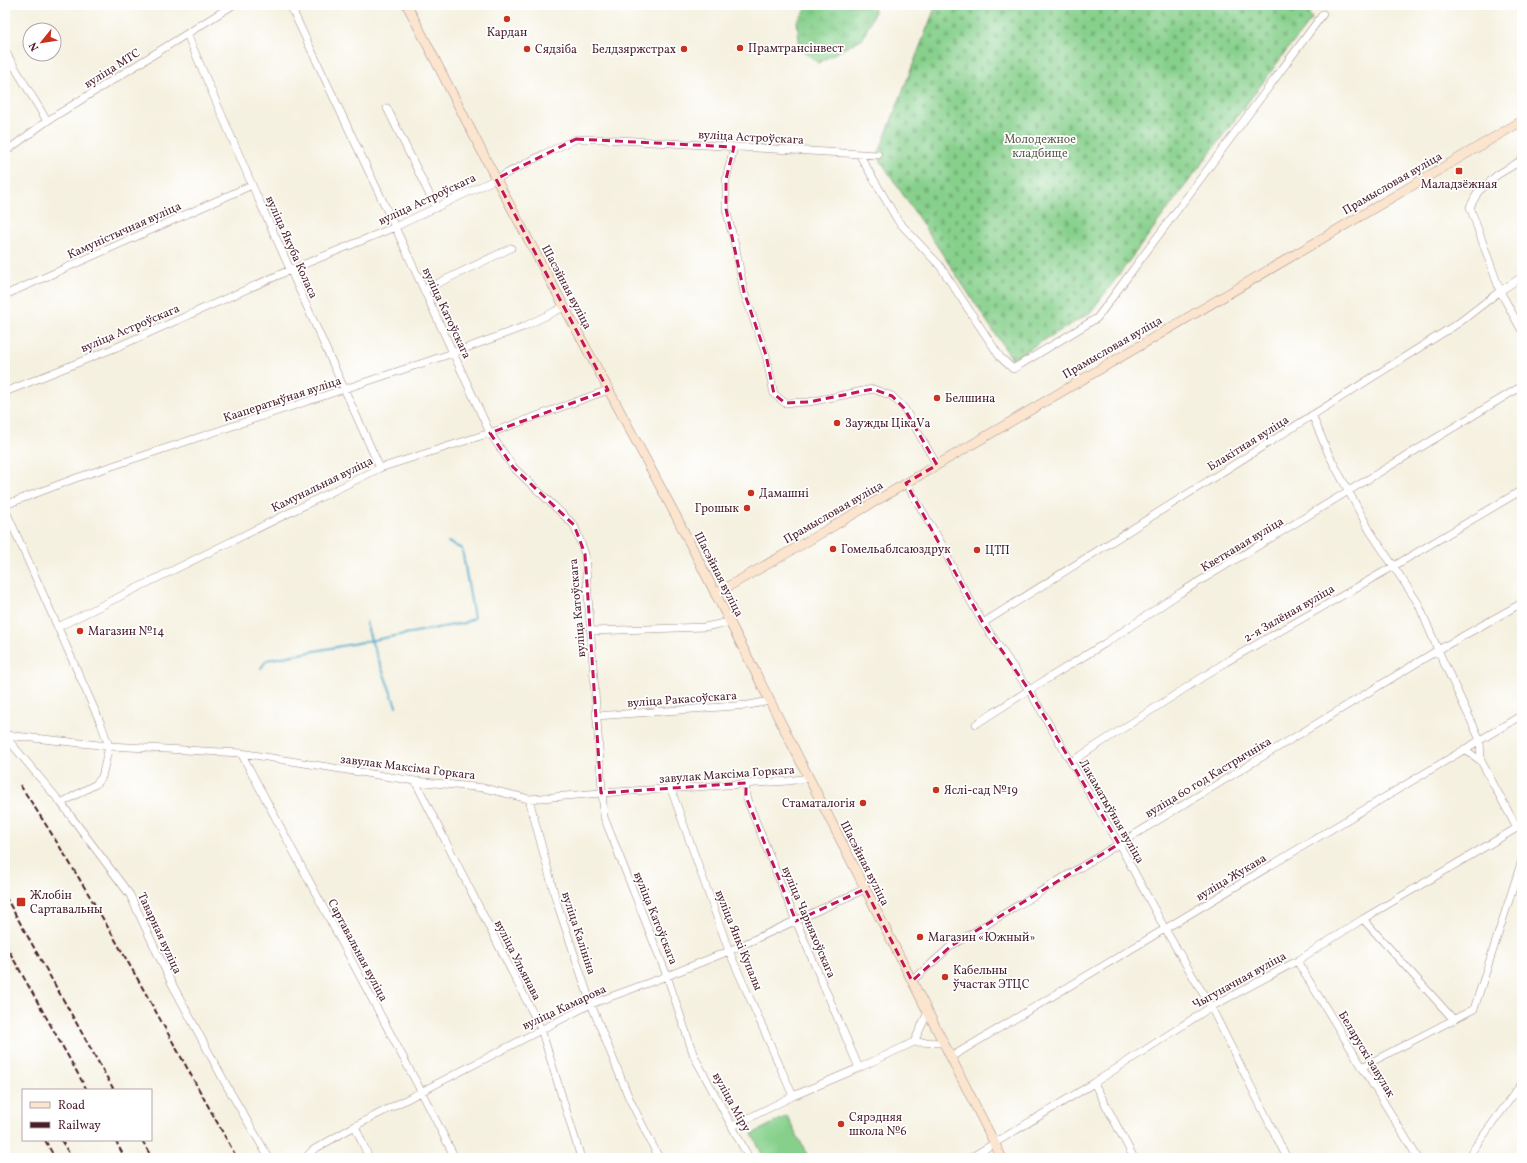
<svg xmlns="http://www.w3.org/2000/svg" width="1527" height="1163" viewBox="0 0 1527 1163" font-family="Vollkorn,serif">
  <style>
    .wetland { fill: url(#wetland-marsh); stroke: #68785c }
    .cemetery { fill: url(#cemetery-stones); stroke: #68785c }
    .pitch { fill: #87d08c; stroke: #68785c }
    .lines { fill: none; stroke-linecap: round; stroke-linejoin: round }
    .stream { stroke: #4ba8ca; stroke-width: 2 }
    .street-casing { stroke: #a08886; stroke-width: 8 }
    .secondary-casing { stroke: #a08886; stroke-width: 10 }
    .street { stroke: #fff; stroke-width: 7 }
    .secondary { stroke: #fbe5cf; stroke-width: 9 }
    .rail { stroke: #4a1f2b; stroke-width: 2; stroke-dasharray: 6 3; stroke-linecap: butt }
    .marked { fill: none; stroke: #c2185b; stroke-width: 3; stroke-dasharray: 8 5; stroke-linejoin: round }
    .poi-dot { fill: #c8321e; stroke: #fff; stroke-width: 1.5 }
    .labels { text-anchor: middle; stroke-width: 3.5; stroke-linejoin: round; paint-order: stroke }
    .poi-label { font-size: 12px; fill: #4a1f2b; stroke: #fff; text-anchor: start }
    .street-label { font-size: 12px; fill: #4a1f2b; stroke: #fff }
    .park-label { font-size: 12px; fill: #5f5d4d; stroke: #fff }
  </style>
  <defs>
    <pattern id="wetland-marsh" width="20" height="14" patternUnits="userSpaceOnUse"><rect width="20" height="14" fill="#87d08c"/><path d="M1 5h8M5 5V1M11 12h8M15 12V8" fill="none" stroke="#76b279"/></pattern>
    <pattern id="cemetery-stones" width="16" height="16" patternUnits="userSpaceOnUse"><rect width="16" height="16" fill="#87d08c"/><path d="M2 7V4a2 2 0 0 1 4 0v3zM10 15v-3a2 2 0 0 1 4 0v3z" fill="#76b279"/></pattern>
  </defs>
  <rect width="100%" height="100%" fill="#fff"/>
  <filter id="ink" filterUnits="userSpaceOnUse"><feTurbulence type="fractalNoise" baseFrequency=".025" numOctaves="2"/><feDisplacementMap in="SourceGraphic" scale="8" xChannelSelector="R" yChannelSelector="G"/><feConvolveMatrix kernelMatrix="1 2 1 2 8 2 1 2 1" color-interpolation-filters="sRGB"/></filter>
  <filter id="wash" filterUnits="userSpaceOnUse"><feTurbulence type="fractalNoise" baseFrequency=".012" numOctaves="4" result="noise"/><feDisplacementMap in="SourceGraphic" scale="16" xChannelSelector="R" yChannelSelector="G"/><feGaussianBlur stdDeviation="0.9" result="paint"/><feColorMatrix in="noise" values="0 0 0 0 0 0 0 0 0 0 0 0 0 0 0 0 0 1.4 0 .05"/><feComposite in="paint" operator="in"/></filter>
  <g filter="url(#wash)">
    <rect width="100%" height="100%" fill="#f5f1e0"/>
    <path class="wetland" d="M810 5H875L874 13 863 38 818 63 800 49 797 21Z"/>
    <path class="cemetery" d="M936 5H1305L1312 19 1284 54 1090 313 1012 359 882 163 878 155Z"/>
    <path class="pitch" d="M787 1116 809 1158H764L752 1134Z"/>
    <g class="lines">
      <path class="stream" d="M366 622 371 640 396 706
        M261 668 267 660 464 623 474 618 462 549 448 542"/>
    </g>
  </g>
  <g filter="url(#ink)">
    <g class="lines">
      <defs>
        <path id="street" d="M290 5 395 227 490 433 513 467 574 525 585 554 604 817 667 976 694 1056 749 1158
          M187 34 252 185 380 468
          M5 51 47 121
          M387 108 436 208
          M734 147 726 179V209L736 249 744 292 766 355 774 394 785 403 809 402 873 389 892 396 904 408 937 465
          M5 152 47 121 233 5
          M859 154 898 221 940 266 1000 357 1013 369 1097 318 1323 14
          M1522 160 1497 175 1478 192 1470 207 1500 291 1522 331
          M424 290 511 248
          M5 295 252 185
          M5 392 117 347 290 270 395 227 496 179 544 154 576 139H602L878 155
          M1312 415 1329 455 1370 531 1418 603 1438 650 1480 740 1481 761 1517 828 1522 831
          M906 483 940 541 958 579 983 623 1029 690 1119 844 1165 929 1211 1007 1287 1158
          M5 505 79 477 453 353 523 327 564 307
          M5 509 101 724 109 746 102 777 96 784 61 803
          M983 623 1460 322 1500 291 1522 277
          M58 627 380 468 490 433 608 390
          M591 631 705 627 729 622
          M596 716 749 705 769 701
          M976 724 1029 690 1104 644 1180 593 1522 386
          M5 735 109 746 241 753 415 781 484 788 529 799 601 793 788 781 808 778
          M5 736 61 803 130 895 171 982 228 1088 269 1158
          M1464 749 1481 761
          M241 753 421 1091 455 1158
          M1071 762 1226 662 1394 566 1522 490
          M415 781 541 1029 581 1158
          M746 783V797L796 921 859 1068
          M671 789 729 951 793 1096
          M529 799 556 900 591 1004 629 1098 659 1158
          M1363 919 1454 1020
          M1297 961 1418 1158
          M912 981 951 946 1438 650 1522 603
          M914 1042 944 1043
          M951 1057 1522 715
          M1362 1067 1474 1009 1522 860
          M1094 1083 1134 1158
          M355 1126 369 1158
          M733 1126 793 1096 859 1068 914 1042 928 1012
          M305 1158 313 1150 355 1126 591 1004 667 976 729 951 865 889
          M970 1158 1094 1083 1211 1007 1297 961 1363 919 1522 825
          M1467 1158 1522 1083"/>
        <path id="secondary" d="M407 5 496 179 676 516 1002 1158
          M715 594 801 545 1522 121"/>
      </defs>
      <use href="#street" class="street-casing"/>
      <use href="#secondary" class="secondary-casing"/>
      <use href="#street" class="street"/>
      <use href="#secondary" class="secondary"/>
      <path class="rail" d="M20 785C100 905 167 1033 237 1158
        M5 896 114 1090
        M5 944 87 1090
        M45 1140 55 1158
        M61 1140 72 1158
        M115 1140 125 1158
        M142 1140 152 1158"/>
    </g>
  </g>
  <path class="marked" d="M576 139 734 147 726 179V209L744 292 766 355 774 394 785 403 809 402 873 389 892 396 904 408 937 465 906 483 983 623 1029 690 1119 844 951 946 912 981 865 889 796 921 746 797V783L601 793 585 554 574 525 513 467 490 433 608 390 496 179Z"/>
  <g class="poi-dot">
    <circle cx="507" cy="19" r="4"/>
    <circle cx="740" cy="48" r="4"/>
    <circle cx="527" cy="49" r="4"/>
    <circle cx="684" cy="49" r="4"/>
    <rect x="1455" y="167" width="8" height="8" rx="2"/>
    <circle cx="937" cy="398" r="4"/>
    <circle cx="837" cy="423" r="4"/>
    <circle cx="751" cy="493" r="4"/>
    <circle cx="747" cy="508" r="4"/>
    <circle cx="833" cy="549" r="4"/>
    <circle cx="977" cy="550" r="4"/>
    <circle cx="80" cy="631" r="4"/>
    <circle cx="936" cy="790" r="4"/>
    <circle cx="863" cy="803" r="4"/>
    <rect x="16" y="897" width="10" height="10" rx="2"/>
    <circle cx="920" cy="937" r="4"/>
    <circle cx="945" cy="977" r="4"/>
    <circle cx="841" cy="1124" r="4"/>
  </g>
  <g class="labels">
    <g class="poi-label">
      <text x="507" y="36" text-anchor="middle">Кардан</text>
      <text x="748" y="52">Прамтрансінвест</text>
      <text x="535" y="53">Сядзіба</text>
      <text x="676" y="53" text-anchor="end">Белдзяржстрах</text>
      <text x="1459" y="188" text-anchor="middle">Маладзёжная</text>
      <text x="945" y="402">Белшина</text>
      <text x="845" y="427">Заужды ЦікаVа</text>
      <text x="759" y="497">Дамашні</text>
      <text x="739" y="512" text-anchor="end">Грошык</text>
      <text x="841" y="553">Гомельаблсаюздрук</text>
      <text x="985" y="554">ЦТП</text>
      <text x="88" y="635">Магазин №14</text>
      <text x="944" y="794">Яслі-сад №19</text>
      <text x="855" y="807" text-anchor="end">Стаматалогія</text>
      <text x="30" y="899">Жлобін<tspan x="30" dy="14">Сартавальны</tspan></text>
      <text x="928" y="941">Магазин «Южный»</text>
      <text x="953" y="974">Кабельны<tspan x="953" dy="14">ўчастак ЭТЦС</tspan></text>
      <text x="849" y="1121">Сярэдняя<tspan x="849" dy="14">школа №6</tspan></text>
    </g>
    <g class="street-label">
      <text transform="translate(112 68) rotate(-32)" y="4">вуліца МТС</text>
      <text transform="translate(751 137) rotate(3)" y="4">вуліца Астроўскага</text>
      <text transform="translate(1392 183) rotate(-30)" y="4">Прамысловая вуліца</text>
      <text transform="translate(427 199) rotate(-25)" y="4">вуліца Астроўскага</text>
      <text transform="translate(124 230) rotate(-24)" y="4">Камуністычная вуліца</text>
      <text transform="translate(292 247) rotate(66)" y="4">вуліца Якуба Коласа</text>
      <text transform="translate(567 287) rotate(62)" y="4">Шасэйная вуліца</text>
      <text transform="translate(447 313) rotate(65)" y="4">вуліца Катоўскага</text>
      <text transform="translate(130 328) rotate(-23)" y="4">вуліца Астроўскага</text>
      <text transform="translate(1112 347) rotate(-30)" y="4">Прамысловая вуліца</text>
      <text transform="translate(282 399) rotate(-18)" y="4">Кааператыўная вуліца</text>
      <text transform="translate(1248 443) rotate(-32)" y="4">Блакітная вуліца</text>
      <text transform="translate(322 484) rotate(-26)" y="4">Камунальная вуліца</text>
      <text transform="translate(833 512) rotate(-30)" y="4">Прамысловая вуліца</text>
      <text transform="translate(1242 544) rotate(-31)" y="4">Кветкавая вуліца</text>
      <text transform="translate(719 574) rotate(63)" y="4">Шасэйная вуліца</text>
      <text transform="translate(577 608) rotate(-95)" y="4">вуліца Катоўскага</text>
      <text transform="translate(1289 613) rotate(-30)" y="4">2-я Зялёная вуліца</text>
      <text transform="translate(682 699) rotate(-4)" y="4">вуліца Ракасоўскага</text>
      <text transform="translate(408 767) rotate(7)" y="4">завулак Максіма Горкага</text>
      <text transform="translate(727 774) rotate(-4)" y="4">завулак Максіма Горкага</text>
      <text transform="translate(1208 777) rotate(-31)" y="4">вуліца 60 год Кастрычніка</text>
      <text transform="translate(1112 811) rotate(60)" y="4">Лакаматыўная вуліца</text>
      <text transform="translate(865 863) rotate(63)" y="4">Шасэйная вуліца</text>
      <text transform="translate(1231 877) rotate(-31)" y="4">вуліца Жукава</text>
      <text transform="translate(656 918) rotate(68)" y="4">вуліца Катоўскага</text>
      <text transform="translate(809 922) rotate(67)" y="4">вуліца Чарняхоўскага</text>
      <text transform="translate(160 933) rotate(65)" y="4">Таварная вуліца</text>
      <text transform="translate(579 933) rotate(72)" y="4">вуліца Калініна</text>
      <text transform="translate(739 940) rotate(68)" y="4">вуліца Янкі Купалы</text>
      <text transform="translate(358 950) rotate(62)" y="4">Сартавальная вуліца</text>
      <text transform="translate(518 960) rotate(63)" y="4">вуліца Ульянава</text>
      <text transform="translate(1239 980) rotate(-29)" y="4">Чыгуначная вуліца</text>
      <text transform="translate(564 1007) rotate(-25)" y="4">вуліца Камарова</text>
      <text transform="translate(1367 1054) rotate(59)" y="4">Беларускі завулак</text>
      <text transform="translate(732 1102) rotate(61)" y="4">вуліца Міру</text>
    </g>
    <g class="park-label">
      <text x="1040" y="143">Молодежное<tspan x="1040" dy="14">кладбище</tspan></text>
    </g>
  </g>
  <rect width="1527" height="1163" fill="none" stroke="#fff" stroke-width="20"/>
  <rect x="22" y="1089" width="130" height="52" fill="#ffffff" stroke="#b7a5aa"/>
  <rect x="30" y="1102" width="20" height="6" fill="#fbe5cf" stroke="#b7a5aa"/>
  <text x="58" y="1109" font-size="12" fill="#4a1f2b">Road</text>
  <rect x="30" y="1122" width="20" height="6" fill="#4a1f2b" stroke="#b7a5aa"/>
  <text x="58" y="1129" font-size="12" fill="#4a1f2b">Railway</text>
  <g transform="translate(42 42) rotate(240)"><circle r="19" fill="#ffffff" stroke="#b7a5aa"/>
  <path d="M0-3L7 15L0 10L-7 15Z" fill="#c8321e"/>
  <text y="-6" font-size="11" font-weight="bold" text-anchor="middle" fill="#4a1f2b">N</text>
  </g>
</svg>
